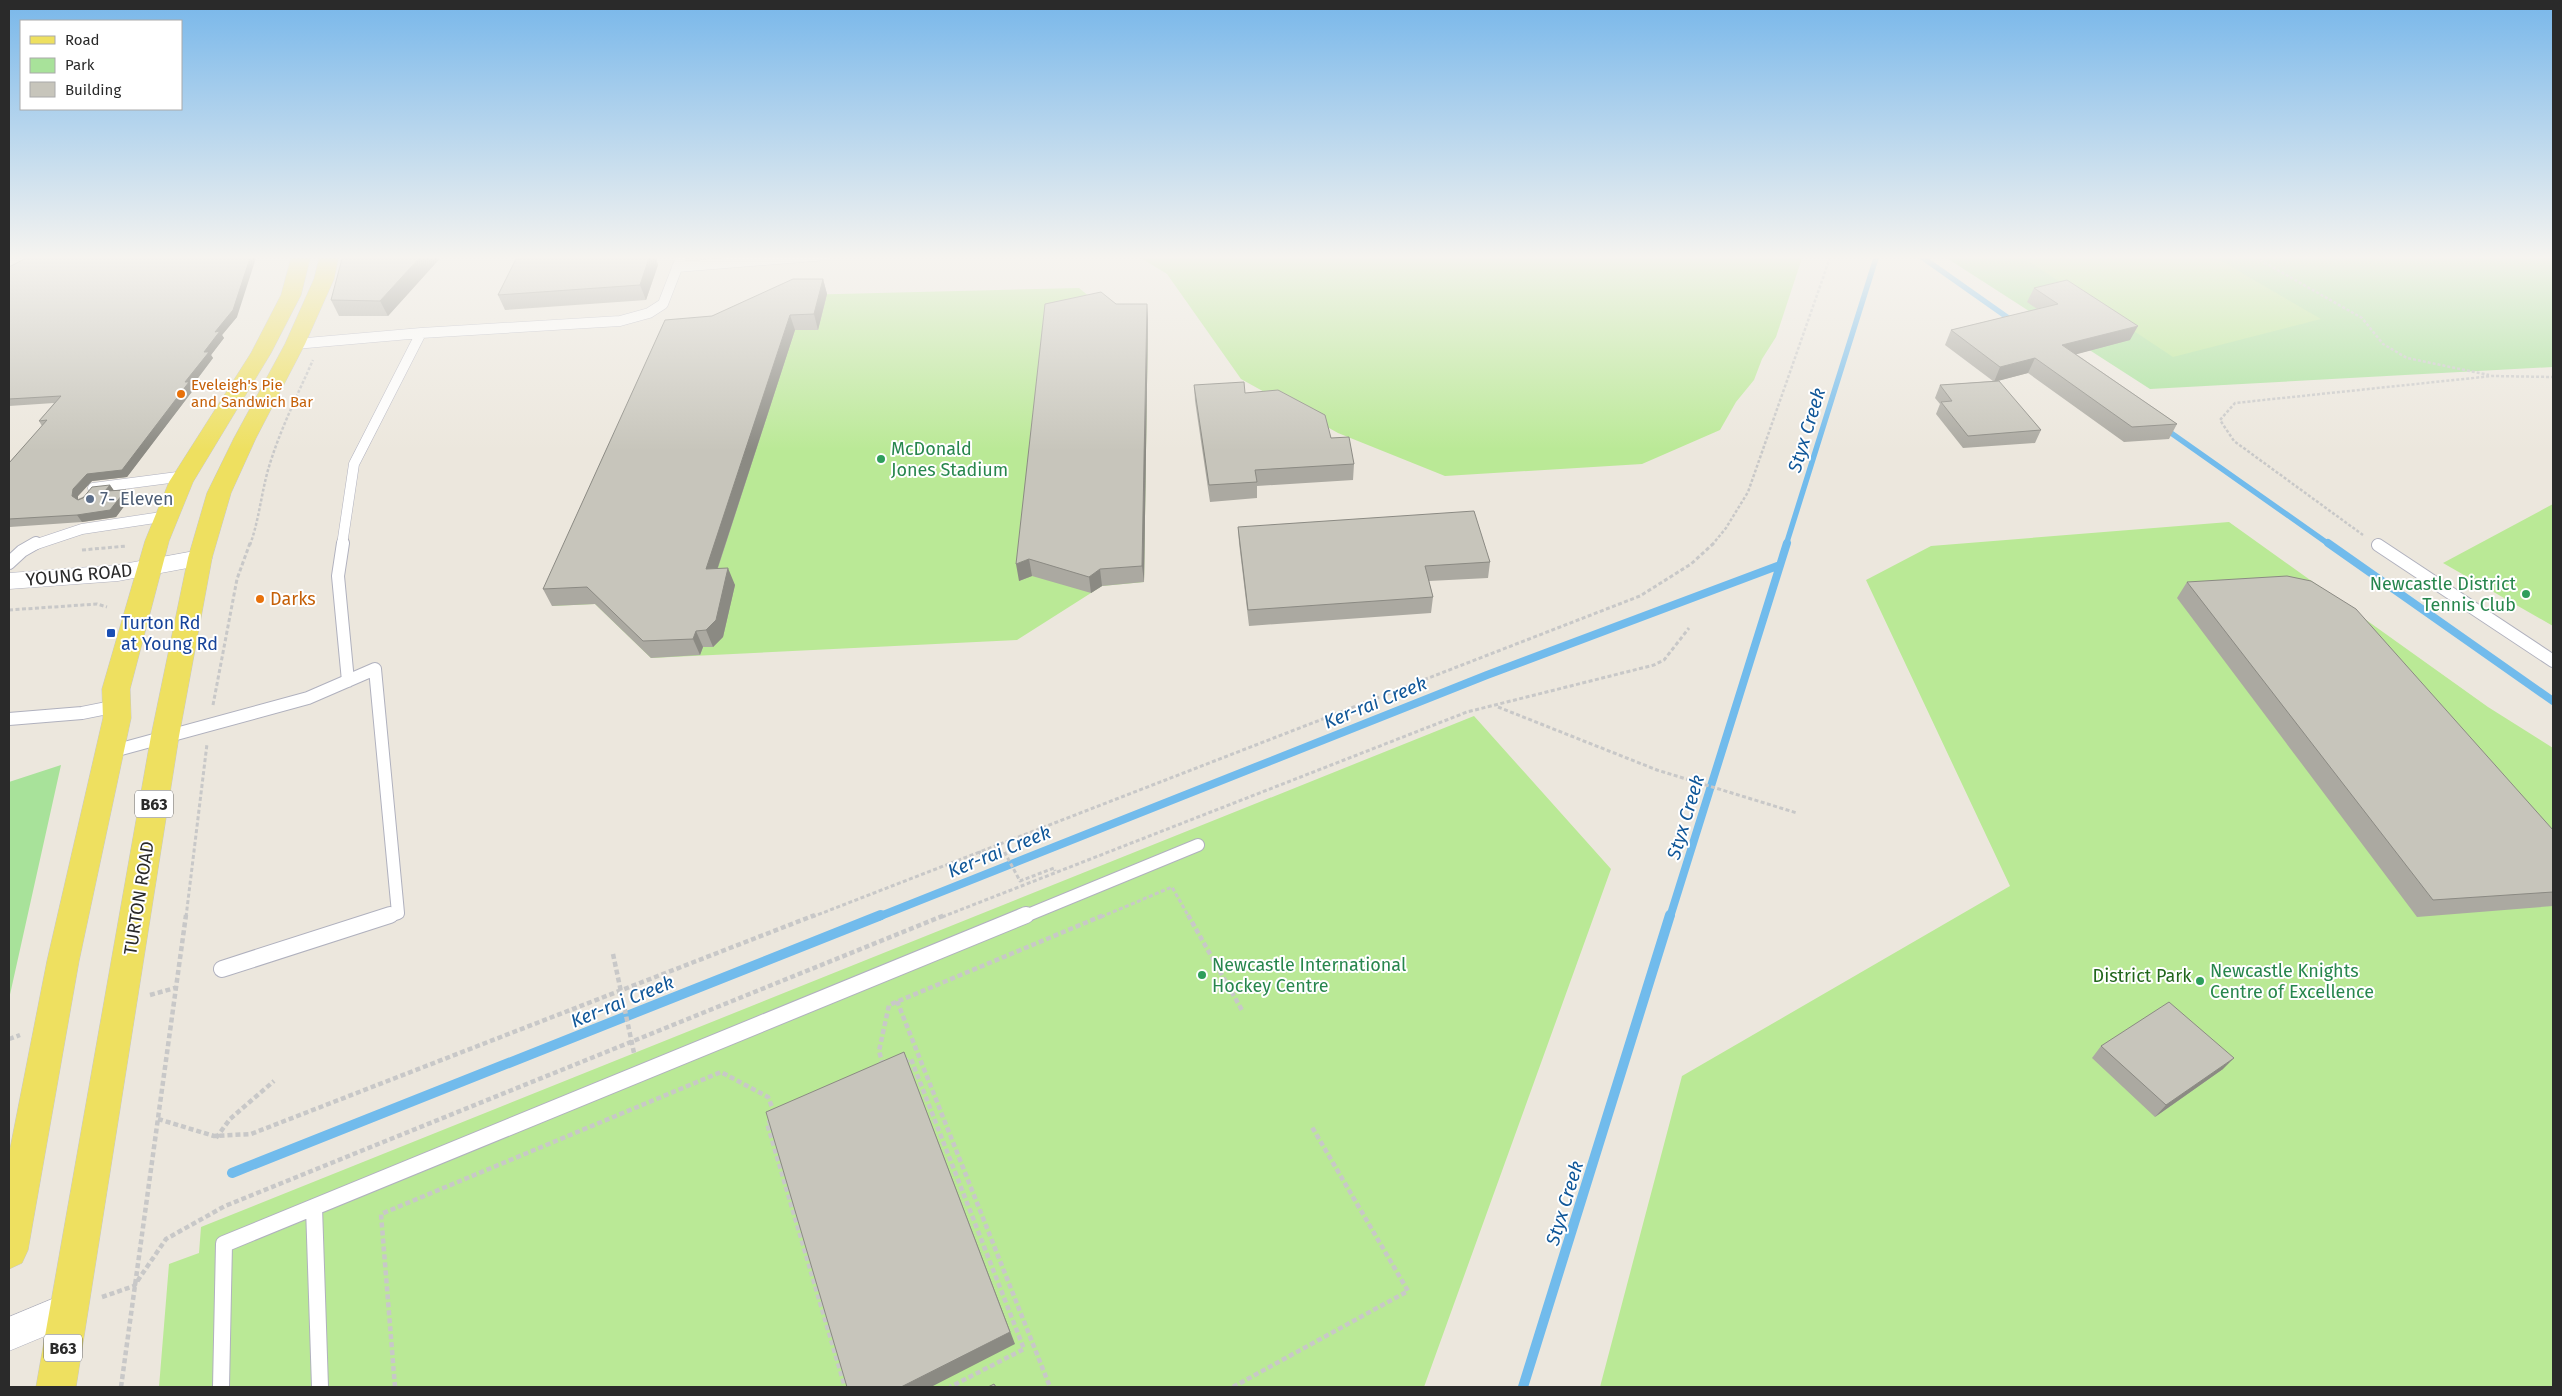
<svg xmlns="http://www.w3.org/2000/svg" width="2562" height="1396" viewBox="0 0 2562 1396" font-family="'Fira Sans',sans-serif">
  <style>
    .green { fill: #a8e29a }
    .pitch { fill: #bae996 }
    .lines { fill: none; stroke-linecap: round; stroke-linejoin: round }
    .stream-far2 { stroke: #71bbec; stroke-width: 5.5 }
    .stream-far1 { stroke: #71bbec; stroke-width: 8 }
    .stream { stroke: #71bbec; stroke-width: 10 }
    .lane-far2-casing { stroke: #b0b1be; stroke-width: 11 }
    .lane-far1-casing { stroke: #b0b1be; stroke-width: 14 }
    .lane-casing { stroke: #b0b1be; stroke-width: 18 }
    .street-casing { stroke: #b0b1be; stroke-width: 1 }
    .secondary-casing { stroke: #b0b1be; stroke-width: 1 }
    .primary-casing { stroke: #c8c8c8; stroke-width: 1 }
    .path-far2 { stroke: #c8c8c8; stroke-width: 2.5; stroke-dasharray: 3 2; stroke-linecap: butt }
    .path-far1 { stroke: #c8c8c8; stroke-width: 3; stroke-dasharray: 4 2.5; stroke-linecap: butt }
    .path { stroke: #c8c8c8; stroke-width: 4.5; stroke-dasharray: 5 3; stroke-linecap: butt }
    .lane-far2 { stroke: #fff; stroke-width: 10 }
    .lane-far1 { stroke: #fff; stroke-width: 12 }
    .lane { stroke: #fff; stroke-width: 16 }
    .street { fill: #fff; fill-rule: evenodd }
    .secondary { fill: #fff; fill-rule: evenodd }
    .primary { fill: #eee060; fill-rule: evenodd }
    .wall { fill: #aba9a1 }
    .shaded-wall { fill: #8b8a83 }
    .building { fill: #c7c5bb; stroke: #8b8a83 }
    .food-dot { fill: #e8710a; stroke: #fff; stroke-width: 2 }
    .leisure-dot { fill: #2e9e5b; stroke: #fff; stroke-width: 2 }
    .service-dot { fill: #5c6f8a; stroke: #fff; stroke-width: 2 }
    .transit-dot { fill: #1a4fb4; stroke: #fff; stroke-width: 2 }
    .labels { text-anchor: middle; stroke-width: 4; stroke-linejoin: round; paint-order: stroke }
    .far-food-label { font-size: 15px; fill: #c56008; stroke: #fff; text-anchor: start }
    .shield { fill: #fff; stroke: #6a6a6a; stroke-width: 1 }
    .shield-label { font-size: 16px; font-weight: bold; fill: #2a2a2a }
    .leisure-label { font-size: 18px; fill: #27864d; stroke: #fff; text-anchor: start }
    .service-label { font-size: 18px; fill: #4e5e75; stroke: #fff; text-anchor: start }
    .street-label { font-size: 18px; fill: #2a2a2a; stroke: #fff }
    .food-label { font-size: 18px; fill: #c56008; stroke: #fff; text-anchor: start }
    .transit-label { font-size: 18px; fill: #164399; stroke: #fff; text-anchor: start }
    .park-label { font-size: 18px; fill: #21661b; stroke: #fff }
    .water-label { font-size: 19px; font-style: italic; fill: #105799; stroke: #fff }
  </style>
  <rect width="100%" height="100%" fill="#ece7dd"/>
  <path class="green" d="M1942 255H2553V367L2150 389Z
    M61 765 9 999V782Z"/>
  <path class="pitch" d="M1136 255H1803L1776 337 1762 359 1754 380 1736 402 1720 430 1642 464 1445 476 1338 433 1241 379 1167 274Z
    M2019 255H2211L2321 319 2173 357Z
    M1079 288 1118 320 1148 319 1144 582 1102 586 1017 640 651 658 595 604 552 606 798 295Z
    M2553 504V626L2443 563Z
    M2229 522 2488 707 2553 748V1387H1600L1682 1076 2010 886 1866 580 1931 546Z
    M1474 716 1611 869 1424 1387H159L169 1264 199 1253 201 1227Z"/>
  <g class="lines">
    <path class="stream-far2" d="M1919 255 2014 322
      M2164 428 2330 545
      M1786 545 1877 255"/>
    <path class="stream-far1" d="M2328 543 2553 701
      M878 917 1487 675 1780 565
      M1670 917 1787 543"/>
    <path class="stream" d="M232 1173 881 915
      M1523 1387 1670 915"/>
    <defs>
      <path id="lane-far2" d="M677 267 827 255
        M295 344 421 333 620 321 649 313 663 304 682 255
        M93 488 185 476
        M34 545 82 529 168 516
        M342 545 354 464 421 333"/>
      <path id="lane-far1" d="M343 543 338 576 348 681
        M2378 545 2553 661
        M9 563 22 551 36 543
        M9 719 82 713 117 706
        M110 752 308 698 375 669 398 913 386 917
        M1023 917 1198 845"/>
      <path id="lane" d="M222 969 390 915
        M314 1207 320 1387
        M221 1387 224 1244 1026 915"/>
      <path id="street" d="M69 1292 81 1297 86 1309 81 1321 9 1351V1317Z"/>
      <path id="secondary" d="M200 550 209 552 212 558 209 564 118 581 9 589V573L118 565Z"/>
      <path id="primary" d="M292 255H311L301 295 271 353 193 482 169 541 130 689 131 718 79 961 28 1250 22 1263 9 1269V1154L47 961 103 718 102 689 145 541 169 482 251 353 281 295Z
        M320 255H339L334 279 305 344 256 438 231 493 212 558 179 736 76 1387H36L151 736 188 558 207 493 234 438 285 344 314 279Z"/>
    </defs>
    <use href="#lane-far2" class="lane-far2-casing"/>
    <use href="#lane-far1" class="lane-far1-casing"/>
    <use href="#lane" class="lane-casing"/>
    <use href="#street" class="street-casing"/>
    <use href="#secondary" class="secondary-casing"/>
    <use href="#primary" class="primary-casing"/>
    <path class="path-far2" d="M2251 255 2362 318 2383 344 2407 358 2489 375
      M2363 535 2234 441 2220 420 2235 403 2492 376 2553 377
      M250 545C259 520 261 495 268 470 279 432 297 396 313 360
      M1712 545 1726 528 1748 492 1831 255"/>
    <path class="path-far1" d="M82 550 127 546
      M9 610 97 604 107 607
      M213 705 237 579 250 543
      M1498 707 1657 770 1797 813
      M979 851 983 859 1004 851 1020 881 1054 868 1055 871
      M186 917 207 744
      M812 917 1640 596 1691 564 1714 543
      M942 917 1467 712 1654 665 1664 660 1689 628
      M1101 917 1172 887 1189 917"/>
    <path class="path" d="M1188 915 1243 1012
      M613 954 634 1053
      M150 995 175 988
      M897 1001 1050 1387
      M9 1039 20 1035
      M904 1062 911 1059 1024 1349 950 1387
      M883 1065 879 1051 889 1005 1104 915
      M158 1119 214 1136 251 1134 815 915
      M772 1121 767 1123 845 1387
      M216 1138 230 1119 274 1081
      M102 1297 134 1286 166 1239 225 1206 945 915
      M121 1387 186 915
      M395 1387 381 1214 721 1072 768 1097 774 1112
      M1233 1387 1408 1291 1312 1127"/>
    <use href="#lane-far2" class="lane-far2"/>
    <use href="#lane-far1" class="lane-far1"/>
    <use href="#lane" class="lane"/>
    <use href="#street" class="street"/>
    <use href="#secondary" class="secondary"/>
    <use href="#primary" class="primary"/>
  </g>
  <path class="wall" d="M443 255 388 316H339L331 300Z
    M565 255H655L658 265 646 300 505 310 498 295Z
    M9 267 237 317 222 335 224 338 211 355 213 358 192 386 194 389 127 477 92 481 78 496V499L110 485 114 491 131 497 116 517 82 522 10 527 9 528V463L42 426 39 421 54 403 9 406Z
    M823 279 827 294 818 330H795L718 568 735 585 723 637 713 647H703L700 655 651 658 595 604 552 606 543 589 712 316Z
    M2034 288 2130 340 2076 354 2177 424 2169 439 2124 442 2028 373 1997 381 2041 430 2035 443 1963 448 1936 414 1940 404 1935 398 1940 385 1993 381 1945 345 1951 330 2037 309 2027 302Z
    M1116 304H1147L1148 319 1144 582 1102 586 1091 593 1032 576 1019 581Z
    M1194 385 1245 393 1331 438 1354 464 1353 480 1257 486V498L1210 502 1195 401Z
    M1238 527 1490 562 1488 578 1429 581 1433 597 1431 613 1249 626 1239 543Z
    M2187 582 2553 830V906L2417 917 2177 598Z
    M2101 1046 2223 1069 2155 1117 2092 1058Z"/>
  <path class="shaded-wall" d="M251 255H257L237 317 222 335 224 338 211 355 213 358 192 386 194 389 127 477 92 481 78 496V503L72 496 73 489 87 474 185 382 215 332Z
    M422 255H443L388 316 380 301Z
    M650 255H655L658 265 646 300 640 285Z
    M823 279 827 294 818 330 814 314Z
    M1147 304 1148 319 1144 582 1142 566Z
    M790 315 795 330 712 585 706 569Z
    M2138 326 2130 340 2055 360 2062 345Z
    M2035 358 2028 373 1994 382 2000 367Z
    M110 485 115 492 105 491Z
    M126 490 131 497 116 517 82 522 77 515Z
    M1029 559 1032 576 1019 581 1016 564Z
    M728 568 735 585 723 637 713 647 706 630Z
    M1100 569 1102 586 1091 593 1089 577Z
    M696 631 703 647 700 655 693 639Z
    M904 1052 1015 1344 931 1387H901Z
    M2234 1058 2223 1069 2155 1117 2166 1105Z"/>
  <path class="building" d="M32 255H251L233 310 215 332 220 331 204 352H209L185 382H189L122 470 87 474 73 489 72 496 78 500 83 498 92 487 110 485 105 491 126 490 110 510 77 515 9 519V463L47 420 39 421 61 396 9 399V267Z
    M343 255H422L380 301 331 300Z
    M565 255H650L640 285 498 295 516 259Z
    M793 279H823L814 314 790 315 706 569 728 568 716 620 706 630 696 631 693 639 643 641 587 587 543 589 665 320 712 316Z
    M2067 280 2138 326 2062 345 2177 424 2132 427 2035 358 2000 367 1951 330 2058 304 2034 288Z
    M1101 292 1116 304H1147L1142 566 1100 569 1089 577 1029 559 1016 564 1045 304Z
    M1999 381 2041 430 1968 436 1941 402 1952 401 1940 385Z
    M1244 382 1245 393 1278 390 1325 415 1331 438 1349 437 1354 464 1255 470 1257 482 1209 485 1194 385Z
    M1474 511 1490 562 1425 566 1433 597 1248 610 1238 527Z
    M2287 576 2311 581 2356 609 2553 830V892L2433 900 2187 582Z
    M2169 1002 2234 1058 2166 1105 2101 1046Z
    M904 1052 1010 1332 901 1387H847L766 1112Z
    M994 1384 996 1387H988Z"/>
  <linearGradient id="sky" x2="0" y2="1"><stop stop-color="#78b7ea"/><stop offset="0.57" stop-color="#f6f4f0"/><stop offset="1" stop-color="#f6f4f0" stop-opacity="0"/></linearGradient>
  <rect width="2562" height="451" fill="url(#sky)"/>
  <g class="food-dot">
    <circle cx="181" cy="394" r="5"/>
    <circle cx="260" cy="599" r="5"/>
  </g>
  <g class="leisure-dot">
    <circle cx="881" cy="459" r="5"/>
    <circle cx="2526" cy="594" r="5"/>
    <circle cx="1202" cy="975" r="5"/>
    <circle cx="2200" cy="981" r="5"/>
  </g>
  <circle class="service-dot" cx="90" cy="499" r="5"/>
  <rect class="transit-dot" x="106" y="628" width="10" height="10" rx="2.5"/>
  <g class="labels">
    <g class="far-food-label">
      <text x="191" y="390">Eveleigh's Pie<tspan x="191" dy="17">and Sandwich Bar</tspan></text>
    </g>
    <g class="shield">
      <rect x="135" y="790.5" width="38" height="27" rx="4"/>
      <rect x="44" y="1334.5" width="38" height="27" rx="4"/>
    </g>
    <g class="shield-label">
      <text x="154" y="810">B63</text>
      <text x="63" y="1354">B63</text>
    </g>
    <g class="leisure-label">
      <text x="891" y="455">McDonald<tspan x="891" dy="21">Jones Stadium</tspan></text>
      <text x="2516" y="590" text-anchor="end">Newcastle District<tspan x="2516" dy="21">Tennis Club</tspan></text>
      <text x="1212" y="971">Newcastle International<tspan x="1212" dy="21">Hockey Centre</tspan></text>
      <text x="2210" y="977">Newcastle Knights<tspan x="2210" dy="21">Centre of Excellence</tspan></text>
    </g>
    <g class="service-label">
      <text x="100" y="505">7- Eleven</text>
    </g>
    <g class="street-label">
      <text transform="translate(79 575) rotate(-5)" y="6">YOUNG ROAD</text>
      <text transform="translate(139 898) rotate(-81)" y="6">TURTON ROAD</text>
    </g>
    <g class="food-label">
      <text x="270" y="605">Darks</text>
    </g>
    <g class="transit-label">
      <text x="121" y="629">Turton Rd<tspan x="121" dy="21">at Young Rd</tspan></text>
    </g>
    <g class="park-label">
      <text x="2142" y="982">District Park</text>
    </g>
    <g class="water-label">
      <text transform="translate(1806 430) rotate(-73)" y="7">Styx Creek</text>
      <text transform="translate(1375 702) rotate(-22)" y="7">Ker-rai Creek</text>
      <text transform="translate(1685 817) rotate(-73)" y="7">Styx Creek</text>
      <text transform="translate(999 851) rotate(-22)" y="7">Ker-rai Creek</text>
      <text transform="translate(622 1001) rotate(-22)" y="7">Ker-rai Creek</text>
      <text transform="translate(1564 1203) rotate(-73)" y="7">Styx Creek</text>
    </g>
  </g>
  <rect width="2562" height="1396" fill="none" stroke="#2a2a2a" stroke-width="20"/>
  <rect x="20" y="20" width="162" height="90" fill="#ffffff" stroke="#aaaaaa"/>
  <rect x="30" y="36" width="25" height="8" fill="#eee060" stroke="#aaaaaa"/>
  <text x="65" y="45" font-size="15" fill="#2a2a2a">Road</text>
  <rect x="30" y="58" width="25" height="15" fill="#a8e29a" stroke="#aaaaaa"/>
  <text x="65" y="70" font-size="15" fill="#2a2a2a">Park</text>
  <rect x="30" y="82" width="25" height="15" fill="#c7c5bb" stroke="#aaaaaa"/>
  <text x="65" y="95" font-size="15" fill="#2a2a2a">Building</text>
</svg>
